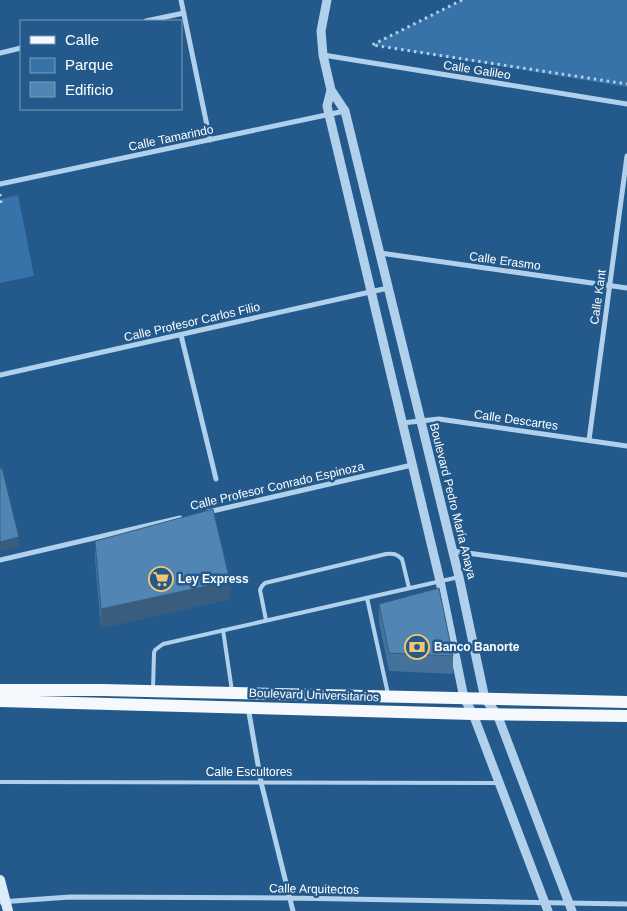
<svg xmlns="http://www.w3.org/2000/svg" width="627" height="911" viewBox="0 0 627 911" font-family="Helvetica,sans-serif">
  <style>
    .green { fill: #3773a8 }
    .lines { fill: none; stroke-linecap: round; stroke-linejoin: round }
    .path { stroke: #b1d0eb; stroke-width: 3; stroke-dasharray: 2.5 4; stroke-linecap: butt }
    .service { stroke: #b1d0eb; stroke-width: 4 }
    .minor { stroke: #b1d0eb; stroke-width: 5 }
    .tertiary { stroke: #b1d0eb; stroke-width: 9 }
    .secondary { stroke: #dcebf8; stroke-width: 10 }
    .primary { stroke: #f5f9fe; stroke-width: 12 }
    .wall { fill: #45729b }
    .shaded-wall { fill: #385d7e }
    .building { fill: #5085b4; stroke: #385d7e }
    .labels { text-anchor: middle; stroke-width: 5; stroke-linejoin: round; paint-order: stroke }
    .street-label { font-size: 12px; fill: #fff; stroke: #235a8b }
    .poi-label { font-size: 12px; font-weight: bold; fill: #fff; stroke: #235a8b; text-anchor: start }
  </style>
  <rect width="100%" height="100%" fill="#235a8b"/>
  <path class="green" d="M462 0H627V87L372 45Z
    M18 195 34 276 0 283V199Z"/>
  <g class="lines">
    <path class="path" d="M462 0 372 45 627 84
      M0 194 1 203H0"/>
    <path class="service" d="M367 598 388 694
      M266 620 260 590 262 586 265 583 386 554C393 553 397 554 402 559L409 588
      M223 630 232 691
      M153 689 154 653 155 650 163 644 459 577
      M0 782 498 783"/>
    <path class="minor" d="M181 0 210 140
      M146 21 184 13
      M0 53 21 48
      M323 55 627 104
      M0 184 345 111
      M380 253 627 288
      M181 335 216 479
      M0 375 388 288
      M402 423 439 419 627 446
      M589 440 627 156
      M208 512 412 465
      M453 551 627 575
      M0 560 180 518
      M248 707 261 782 293 911
      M0 902 70 897 290 898 627 904"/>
    <path class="tertiary" d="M327 0 321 31 323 55 331 90 345 111 459 577 485 699 497 714 572 911
      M331 90 327 106 440 581 464 698 473 714 548 911"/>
    <path class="secondary" d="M0 880 8 911"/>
    <path class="primary" d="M0 690H102L627 702
      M0 701 473 714 627 716"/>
  </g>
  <path class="wall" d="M95 541 230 599 101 628 95 560Z
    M379 604 453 656V674L389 671 379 622Z"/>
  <path class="shaded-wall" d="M19 537V547L0 551V542Z
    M230 581V599L101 628V609Z"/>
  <path class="building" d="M0 468H2L19 537 0 542Z
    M213 509 230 581 101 609 95 541Z
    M439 588 453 656 389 653 379 604Z"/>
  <defs>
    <symbol id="supermarket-ring" viewBox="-11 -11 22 22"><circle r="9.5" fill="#235a8b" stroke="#f6c574" stroke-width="1.5"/><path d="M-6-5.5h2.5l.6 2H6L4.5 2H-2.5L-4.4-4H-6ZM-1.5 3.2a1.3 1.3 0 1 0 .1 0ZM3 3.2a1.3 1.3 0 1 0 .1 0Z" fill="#f6c574"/></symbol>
    <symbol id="bank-ring" viewBox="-11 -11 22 22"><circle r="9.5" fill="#235a8b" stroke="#f6c574" stroke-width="1.5"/><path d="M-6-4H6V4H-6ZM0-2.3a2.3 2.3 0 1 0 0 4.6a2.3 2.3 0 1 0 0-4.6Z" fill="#f6c574"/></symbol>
  </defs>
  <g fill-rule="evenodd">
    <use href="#supermarket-ring" x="147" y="565" width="28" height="28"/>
    <use href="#bank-ring" x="403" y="633" width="28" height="28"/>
  </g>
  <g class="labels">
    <g class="street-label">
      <text transform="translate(477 70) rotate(9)" y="4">Calle Galileo</text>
      <text transform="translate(171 138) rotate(-12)" y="4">Calle Tamarindo</text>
      <text transform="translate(505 261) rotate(8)" y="4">Calle Erasmo</text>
      <text transform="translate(598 297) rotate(-82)" y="4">Calle Kant</text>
      <text transform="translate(192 322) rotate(-13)" y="4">Calle Profesor Carlos Filio</text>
      <text transform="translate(516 420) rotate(8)" y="4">Calle Descartes</text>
      <text transform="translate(277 486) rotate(-13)" y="4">Calle Profesor Conrado Espinoza</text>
      <text transform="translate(453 501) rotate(76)" y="4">Boulevard Pedro María Anaya</text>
      <text transform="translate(314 695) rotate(2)" y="4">Boulevard Universitarios</text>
      <text x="249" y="776">Calle Escultores</text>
      <text transform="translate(314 889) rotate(1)" y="4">Calle Arquitectos</text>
    </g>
    <g class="poi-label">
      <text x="178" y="583">Ley Express</text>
      <text x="434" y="651">Banco Banorte</text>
    </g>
  </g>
  <rect x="20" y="20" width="162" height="90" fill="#235a8b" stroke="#7b9cb9"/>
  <rect x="30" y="36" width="25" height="8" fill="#f5f9fe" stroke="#7b9cb9"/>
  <text x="65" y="45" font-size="15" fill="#ffffff">Calle</text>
  <rect x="30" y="58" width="25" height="15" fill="#3773a8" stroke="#7b9cb9"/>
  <text x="65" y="70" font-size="15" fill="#ffffff">Parque</text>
  <rect x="30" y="82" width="25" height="15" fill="#5085b4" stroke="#7b9cb9"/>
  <text x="65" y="95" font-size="15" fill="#ffffff">Edificio</text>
</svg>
